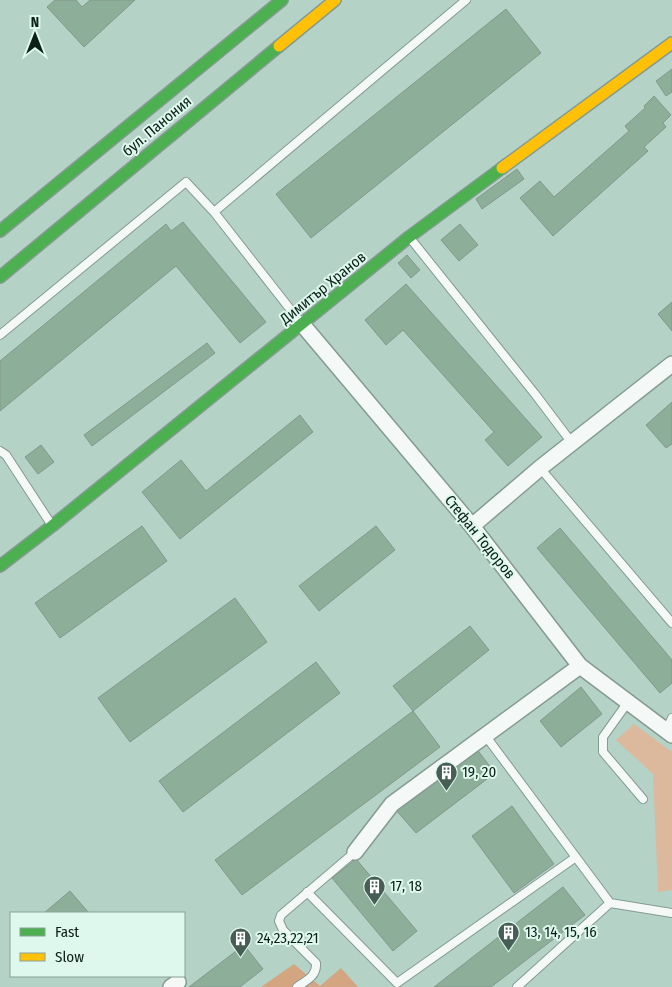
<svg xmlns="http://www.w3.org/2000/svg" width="672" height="987" viewBox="0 0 672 987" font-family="'Fira Sans Condensed',sans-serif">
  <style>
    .green { fill: #dcb99c }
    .forest { fill: #d3a580 }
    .building { fill: #8dae98; stroke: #84988c }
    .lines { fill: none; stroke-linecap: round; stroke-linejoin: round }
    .lane-casing { stroke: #849b92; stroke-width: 10 }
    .street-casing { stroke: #849b92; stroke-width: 18 }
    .fast-casing { stroke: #849b92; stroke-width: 14 }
    .slow-casing { stroke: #849b92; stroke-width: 14 }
    .lane { stroke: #f4f8f6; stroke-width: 8 }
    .street { stroke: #f4f8f6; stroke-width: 15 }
    .fast { stroke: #4caf50; stroke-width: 11 }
    .slow { stroke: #ffc107; stroke-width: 11 }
    .labels { text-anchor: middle; stroke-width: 4; stroke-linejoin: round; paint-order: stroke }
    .street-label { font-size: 15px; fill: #0b2018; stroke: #def8ed }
    .poi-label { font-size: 15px; fill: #0b2018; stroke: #def8ed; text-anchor: start }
  </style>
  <rect width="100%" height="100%" fill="#b5d2c6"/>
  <path class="green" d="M634 724 672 752V890L658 892 653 774 616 740Z"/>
  <path class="forest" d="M294 964 320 986 341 968 358 987H261Z"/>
  <path class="building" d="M55 0H76L82 7 90 0H135L84 47 47 7Z
    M506 9 541 53 311 238 276 194Z
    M672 69V92L666 96 656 81Z
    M654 96 671 115 663 123 666 127 644 147 648 151 553 236 520 198 540 181 554 197 629 131 625 126 645 108 644 106Z
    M517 169 524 179 482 209 476 199Z
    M183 222 266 322 240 343 176 266 0 411V361L166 224 171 231Z
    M460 224 478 245 459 261 441 240Z
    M407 255 420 270 411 278 398 263Z
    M406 284 542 437 508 466 485 440 494 432 403 330 386 345 365 320Z
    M672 302V331L658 314Z
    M207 343 215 353 92 446 84 435Z
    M672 402V444L666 448 646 425Z
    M300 415 313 432 180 539 142 492 181 460 206 491Z
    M41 445 54 462 38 474 25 457Z
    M142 526 167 561 60 638 35 603Z
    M376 526 395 550 319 611 299 586Z
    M560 528 672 660V683L660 693 537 548Z
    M235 598 267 642 130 742 98 698Z
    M470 626 489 650 413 711 393 686Z
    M316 662 340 693 183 812 159 781Z
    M581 687 602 714 561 747 540 721Z
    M413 711 440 747 242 895 215 860Z
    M476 748 495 773 416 833 396 810Z
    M512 806 554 864 514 893 472 836Z
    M356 859 417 931 393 951 332 878Z
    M563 887 585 915 491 987H434Z
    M70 891 89 913H44Z
    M244 945 263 969 240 987H189Z"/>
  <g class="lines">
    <defs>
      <path id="lane" d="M214 212 466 0
        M410 238 535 394 572 443
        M0 335 186 182 214 212 301 323
        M0 451 6 455 51 524
        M540 468 672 623
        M628 702 603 737V752L643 799
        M666 731 672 718
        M485 735 610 903 672 913
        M307 892 397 983 576 857
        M297 987C307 980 317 976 316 963L283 930 279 921 281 915 355 852
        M517 987 610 903"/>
      <path id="street" d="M302 324 472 526 580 666 672 735
        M472 526 540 468 672 364
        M355 852 392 804 580 666
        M171 987 178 982"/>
      <path id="fast" d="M0 231 282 0
        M0 277 279 46
        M0 566 52 526 409 237 502 168"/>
      <path id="slow" d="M279 46 335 0
        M502 168 672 43"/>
    </defs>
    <use href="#lane" class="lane-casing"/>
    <use href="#street" class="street-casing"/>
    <use href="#fast" class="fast-casing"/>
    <use href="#slow" class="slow-casing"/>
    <use href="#lane" class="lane"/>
    <use href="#street" class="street"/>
    <use href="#fast" class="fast"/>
    <use href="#slow" class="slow"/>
  </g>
  <defs>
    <symbol id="building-pin" viewBox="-11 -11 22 30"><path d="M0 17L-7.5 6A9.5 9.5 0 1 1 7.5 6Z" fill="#465e55" stroke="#def8ed"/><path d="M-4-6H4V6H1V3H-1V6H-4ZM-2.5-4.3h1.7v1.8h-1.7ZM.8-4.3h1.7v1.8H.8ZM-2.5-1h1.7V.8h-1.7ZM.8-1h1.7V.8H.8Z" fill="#fff"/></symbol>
  </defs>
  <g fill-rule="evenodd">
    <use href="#building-pin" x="434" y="760" width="25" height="34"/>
    <use href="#building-pin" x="362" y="874" width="25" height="34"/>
    <use href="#building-pin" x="496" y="920" width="25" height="34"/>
    <use href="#building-pin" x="228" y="926" width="25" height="34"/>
  </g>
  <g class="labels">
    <g class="street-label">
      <text transform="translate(157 126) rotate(-40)" y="5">бул. Панония</text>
      <text transform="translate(323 288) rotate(-39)" y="5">Димитър Хранов</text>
      <text transform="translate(480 537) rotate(51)" y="5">Стефан Тодоров</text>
    </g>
    <g class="poi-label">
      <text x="462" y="777">19, 20</text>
      <text x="390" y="891">17, 18</text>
      <text x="525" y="937">13, 14, 15, 16</text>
      <text x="257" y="943">24,23,22,21</text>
    </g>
  </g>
  <rect x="10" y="912" width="175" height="65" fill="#def8ed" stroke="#8aa298"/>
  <rect x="20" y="928" width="25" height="8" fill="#4caf50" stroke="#8aa298"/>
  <text x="55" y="937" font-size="15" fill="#0b2018">Fast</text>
  <rect x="20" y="953" width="25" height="8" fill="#ffc107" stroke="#8aa298"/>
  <text x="55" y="962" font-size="15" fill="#0b2018">Slow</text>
  <g transform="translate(35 35)" stroke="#def8ed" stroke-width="4" paint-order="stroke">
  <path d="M0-4L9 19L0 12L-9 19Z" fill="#0b2018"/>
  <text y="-8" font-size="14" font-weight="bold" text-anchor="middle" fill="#0b2018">N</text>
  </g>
</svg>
